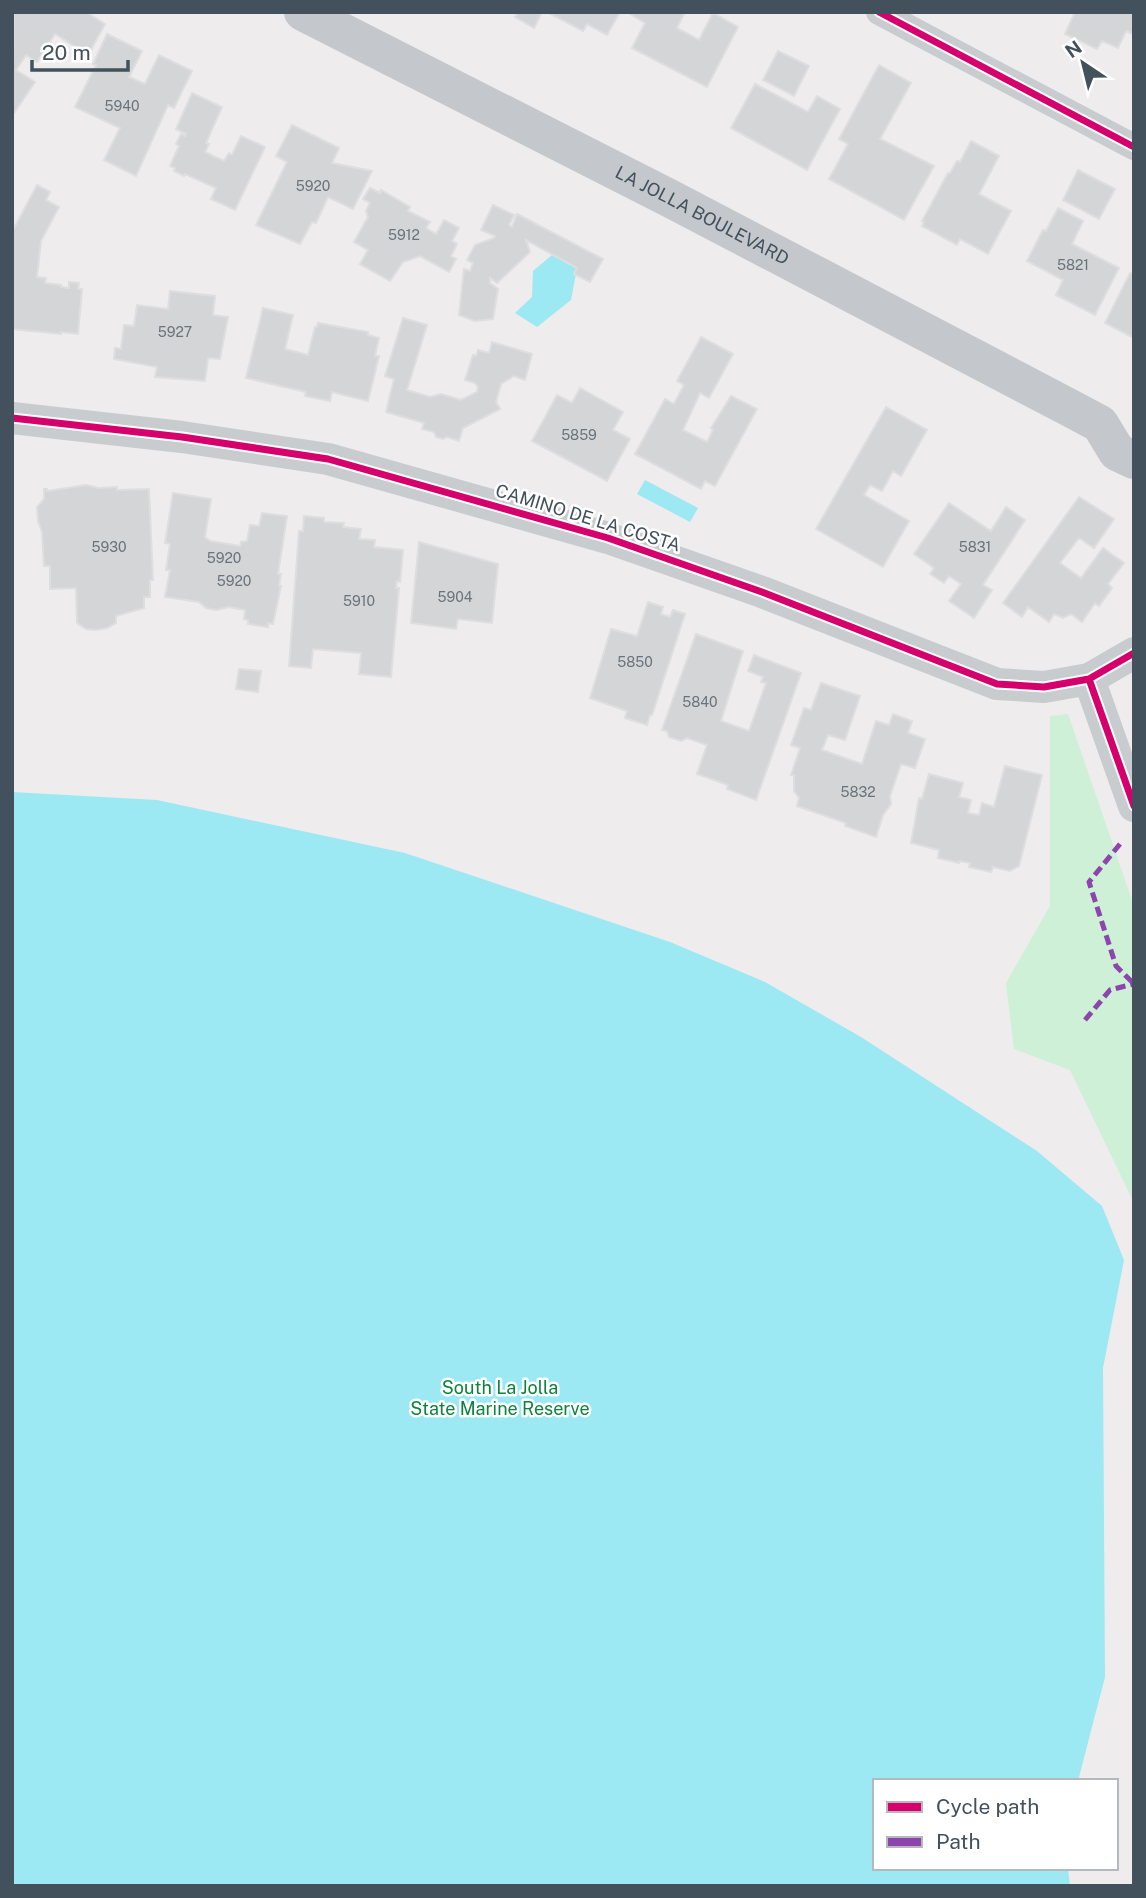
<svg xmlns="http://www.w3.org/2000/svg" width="1146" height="1898" viewBox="0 0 1146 1898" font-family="'Public Sans',sans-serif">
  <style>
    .green { fill: #cdf0d7 }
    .water { fill: #9ce9f3 }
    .building { fill: #d4d5d7; stroke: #dededf; stroke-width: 2 }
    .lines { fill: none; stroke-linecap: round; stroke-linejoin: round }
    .minor { stroke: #c8ccce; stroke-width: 26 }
    .tertiary { stroke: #c8ccce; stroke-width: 32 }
    .primary { stroke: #c4c8cc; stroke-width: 38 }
    .quiet { stroke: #8e44ad; stroke-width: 5; stroke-dasharray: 10 5; stroke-linecap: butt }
    .cycleway-casing { stroke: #fff; stroke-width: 11 }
    .cycleway { stroke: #d6006c; stroke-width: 7 }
    .labels { text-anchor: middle; stroke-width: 5; stroke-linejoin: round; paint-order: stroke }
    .number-label { font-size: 14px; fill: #68737b }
    .street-label { font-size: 18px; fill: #42515b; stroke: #fff }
    .park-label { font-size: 18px; fill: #0b833c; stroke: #fff }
  </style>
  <rect width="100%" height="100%" fill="#eeecec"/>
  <path class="green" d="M1068 714 1134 906V1203L1070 1070 1014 1049 1006 983 1050 906V716Z"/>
  <path class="water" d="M552 255 577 268 571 300 537 327 515 313 532 297 533 271Z
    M645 480 698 508 690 522 637 494Z
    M12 792 157 800 405 853 670 942 765 982 861 1037 1037 1151 1102 1206 1124 1260 1103 1368 1105 1677 1078 1781H875V1868H1068L1070 1886H12Z"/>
  <path class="building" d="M14 12H86L105 24 88 55 55 34 37 62 26 55 16 70 35 82 12 116Z
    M518 12H542L534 28 515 17Z
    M547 12H620L607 35 587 24 583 31Z
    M627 12H685L677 28 699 40 713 13 738 27 707 87 632 48 645 23Z
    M1075 12H1134V37L1133 34 1126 31 1118 48 1102 41 1097 49 1065 34Z
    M107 34 142 51 129 77 145 84 159 55 192 71 174 108 168 105 136 176 104 160 120 128 75 107 96 65 93 64Z
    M778 51 809 66 794 96 763 80Z
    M879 65 911 83 880 139 934 166 904 220 829 179 848 144 839 139Z
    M755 84 808 112 817 96 840 109 807 170 731 128Z
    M192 93 222 107 206 143 209 144 205 152 224 161 229 153 232 155 241 136 265 147 235 210 211 199 216 188 185 174 184 176 174 171 175 168 170 166 179 146 176 144 181 134 185 136 186 134 176 129Z
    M292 125 339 148 332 163 372 171 353 209 328 197 316 223 312 222 300 244 256 225 287 162 276 156Z
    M971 141 999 156 979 194 1011 211 988 254 960 239 957 245 922 226 924 222 922 221 948 173H950L957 161 960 162Z
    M1078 170 1115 189 1099 219 1063 200Z
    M37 185 50 192 46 200 59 207 41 241 37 277 46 278 45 283 61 285V287L69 288V282L79 283 78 289H82L78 334 61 332V334L12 329V232Z
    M370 188 380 193 381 190 410 207 408 211 430 222 426 228 436 234 444 220 459 228 452 241 457 244 451 256 456 259 449 272 420 256 403 262 390 281 360 264 368 250 354 242 368 217 366 211 370 203 363 199Z
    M493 205 514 215 509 225 512 227 517 214 603 259 590 282 574 274 577 268 526 240 530 252 497 283 490 278V283L498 289 493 319 475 321 459 315 464 269 470 271 473 263 467 260 475 245 494 238 495 236 481 230Z
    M1058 208 1083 221 1072 244 1119 268 1095 315 1056 295 1063 280 1027 261 1043 230 1046 231Z
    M1130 273 1134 275V338L1105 323Z
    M170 291 215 296 213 315 228 317 220 359 208 358 205 381 155 377 157 367 114 359 115 348 121 349 124 325 134 326 137 305 168 309Z
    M263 308 293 315 285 349 308 355 315 327H317L318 323 368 332V335L379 338 375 356H379L368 401 332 392 330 401 305 396 306 392 246 378Z
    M403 318 427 325 407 390 430 397 441 394 461 400 477 392 478 387 475 383 465 380 473 355 476 356 478 350 489 353 492 342 532 354 525 380 514 376 501 384 496 402 500 409 463 428 459 441 447 437 443 439 436 437 434 432 422 429 424 423 386 412 394 379 385 376Z
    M701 337 733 354 709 398 700 393 683 430 707 442 713 430 711 428 731 396 757 409 715 486 705 481 701 489 635 454 665 399 674 404 684 385 677 381Z
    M580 388 623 412 613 430 630 439 607 481 532 441 557 395 572 403Z
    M886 407 927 430 901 476 893 471 882 491 870 485 864 495 909 521 883 567 816 529Z
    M86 485 99 488 117 487V490L149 489 153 580H150V597H144V608L116 616V623L107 628 96 630 86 629 77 623 76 588 50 589V566H44L42 532 38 521 37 507 44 499V489H47V491Z
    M173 493 211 499 205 537 210 541 240 546 241 542 247 541 250 525 259 526 262 513 287 516 278 574H281L279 586H281L273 624 268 623V627L248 624V620L244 619 245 610 229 607 216 610 206 608 199 602 165 597 170 570H166L170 544 165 543Z
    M1079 497 1114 519 1094 548 1079 538 1060 563 1081 578 1103 548 1124 563 1108 584 1112 588 1099 606 1095 603 1082 622 1071 614 1063 618 1054 614 1049 622 1028 607 1022 617 1003 603Z
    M949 503 991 531 1006 507 1025 520 983 585 992 590 974 618 949 601 961 584 949 576 944 583 930 574 934 568 914 554Z
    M304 516 324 518V522L344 523 343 527 361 529 359 539 375 540 374 547 403 550 400 582 397 581 396 588H399L391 677 359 674 361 653 313 649 311 668 289 666 299 531H303Z
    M419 542 498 564 492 623 458 619 456 629 411 623Z
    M648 602 663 607 661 614 670 617 673 610 685 614 652 715H650L647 725 625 718 627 711 590 698 611 629 637 636Z
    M696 634 743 651 721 721 749 731 766 683 761 682 763 677 748 671 754 655 801 673 756 800 727 789 728 785 697 774 707 745 687 738 681 741 669 737 667 731 662 730Z
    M239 669 261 671 258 692 236 689Z
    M821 683 860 696 845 740 828 735 822 750 862 764 876 721 889 725 893 714 912 721 908 733 925 739 915 768 901 764 890 796 891 804 883 815 876 837 845 826 846 823 797 806 799 798 794 791V775H791L800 748 791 745 804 708 811 710Z
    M1005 766 1042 775 1019 866 1010 871 993 867 991 872 969 867 970 863 960 861 959 863 938 858 939 850 911 843 919 798 922 799 929 774 963 783 959 797 971 800 968 813 979 815 982 803 994 807Z"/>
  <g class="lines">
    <path class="minor" d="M879 12 1134 147"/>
    <path class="tertiary" d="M12 418 182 437 328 459 608 538 762 592 997 684 1044 687 1089 679 1134 653
      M1089 679 1134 806"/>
    <path class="primary" id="s1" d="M303 12 671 199 1070 408 1100 424 1117 452 1134 460"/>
    <path class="quiet" d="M1120 844 1089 882 1116 966 1134 984
      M1085 1020 1110 990 1133 984"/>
    <defs>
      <path id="cycleway" d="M879 12 1134 147
        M12 418 182 437 328 459 608 538 762 592 997 684 1044 687 1089 679 1134 653
        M1089 679 1134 806"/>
    </defs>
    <use href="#cycleway" class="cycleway-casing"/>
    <use href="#cycleway" class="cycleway"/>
  </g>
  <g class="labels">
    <g class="number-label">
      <text x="122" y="111">5940</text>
      <text x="313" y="191">5920</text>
      <text x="404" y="240">5912</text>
      <text x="1073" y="270">5821</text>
      <text x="175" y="337">5927</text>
      <text x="579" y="440">5859</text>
      <text x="109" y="552">5930</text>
      <text x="975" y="552">5831</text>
      <text x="224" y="563">5920</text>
      <text x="234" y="586">5920</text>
      <text x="455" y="602">5904</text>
      <text x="359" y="606">5910</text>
      <text x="635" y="667">5850</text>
      <text x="700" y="707">5840</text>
      <text x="858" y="797">5832</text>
    </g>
    <g class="street-label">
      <text dy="6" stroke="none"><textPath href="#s1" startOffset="448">LA JOLLA BOULEVARD</textPath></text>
      <text transform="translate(588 518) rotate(17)" y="6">CAMINO DE LA COSTA</text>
    </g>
    <g class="park-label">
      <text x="500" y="1394">South La Jolla<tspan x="500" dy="21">State Marine Reserve</tspan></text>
    </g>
  </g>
  <rect width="1146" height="1898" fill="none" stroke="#42515b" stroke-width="28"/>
  <rect x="873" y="1779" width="245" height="91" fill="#ffffff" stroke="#b3b9bd" stroke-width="2"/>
  <rect x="887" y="1802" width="35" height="10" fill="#d6006c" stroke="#b3b9bd" stroke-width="2"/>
  <text x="936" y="1814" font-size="21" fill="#42515b">Cycle path</text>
  <rect x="887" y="1837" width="35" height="10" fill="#8e44ad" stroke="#b3b9bd" stroke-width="2"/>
  <text x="936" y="1849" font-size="21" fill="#42515b">Path</text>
  <g transform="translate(1083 63) rotate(325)" stroke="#ffffff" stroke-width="5" paint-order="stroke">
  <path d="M0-5L12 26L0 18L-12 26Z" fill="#42515b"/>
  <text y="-10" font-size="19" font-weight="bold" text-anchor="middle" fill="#42515b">N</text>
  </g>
  <path d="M32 60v10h96v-10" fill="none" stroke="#42515b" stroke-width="3.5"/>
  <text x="42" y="60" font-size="21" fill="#42515b" stroke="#ffffff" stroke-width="5" paint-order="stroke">20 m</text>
</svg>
